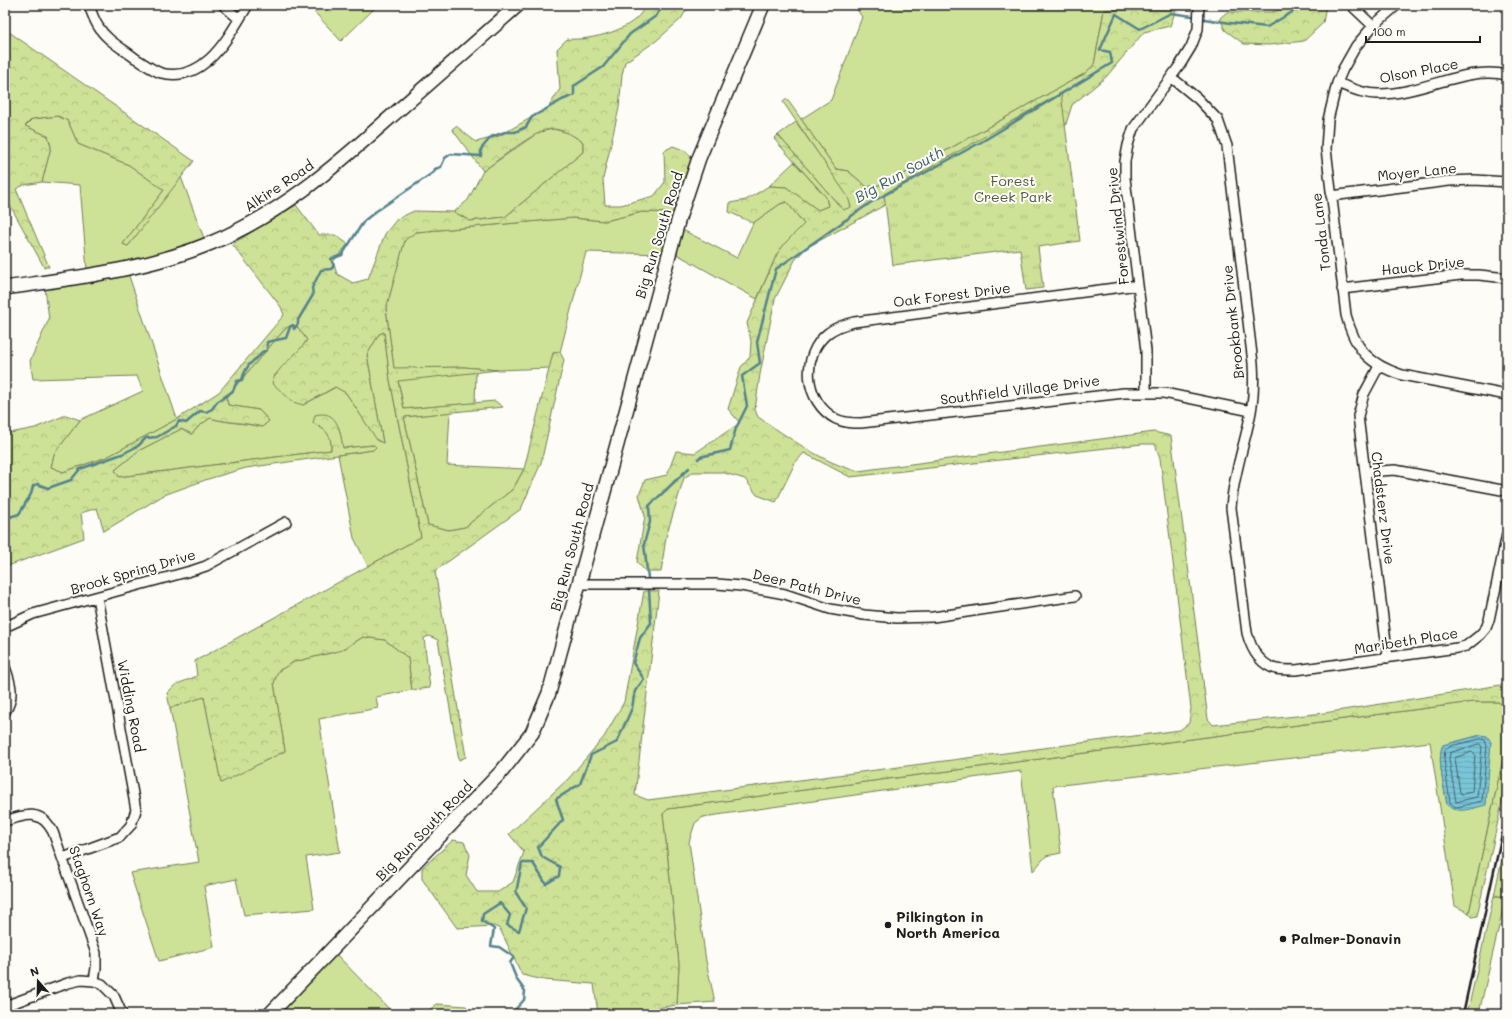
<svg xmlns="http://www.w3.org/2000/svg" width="1512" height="1019" viewBox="0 0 1512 1019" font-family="Mali,sans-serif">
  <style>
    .grass { fill: #cde296; stroke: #747f59; fill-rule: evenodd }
    .forest { fill: url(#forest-crowns); stroke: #747f59 }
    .park { fill: url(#park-tufts); stroke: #747f59 }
    .water { fill: url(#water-rules); stroke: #54828d }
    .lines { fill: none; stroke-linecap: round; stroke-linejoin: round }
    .shore { stroke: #426068; stroke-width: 1 }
    .stream { stroke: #54828d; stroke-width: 2.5 }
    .street-casing { stroke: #1c1c1c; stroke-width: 12 }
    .secondary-casing { stroke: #1c1c1c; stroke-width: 16 }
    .street { stroke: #fdfcf7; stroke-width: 9 }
    .secondary { stroke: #fdfcf7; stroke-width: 13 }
    .rail { stroke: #1c1c1c; stroke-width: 2.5 }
    .poi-dot { fill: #1c1c1c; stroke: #fdfcf7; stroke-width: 1.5 }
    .labels { text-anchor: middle; stroke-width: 4; stroke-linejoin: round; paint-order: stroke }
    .street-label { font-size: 14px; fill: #1c1c1c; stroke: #fdfcf7 }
    .park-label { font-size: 14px; fill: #515741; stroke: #fdfcf7 }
    .poi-label { font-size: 14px; font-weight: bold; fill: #1c1c1c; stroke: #fdfcf7; text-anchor: start }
    .water-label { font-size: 15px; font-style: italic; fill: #426068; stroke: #fdfcf7 }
  </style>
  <defs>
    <pattern id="forest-crowns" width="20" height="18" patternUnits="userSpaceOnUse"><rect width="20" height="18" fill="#cde296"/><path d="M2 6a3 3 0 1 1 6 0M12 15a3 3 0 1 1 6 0" fill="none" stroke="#afc181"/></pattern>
    <pattern id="park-tufts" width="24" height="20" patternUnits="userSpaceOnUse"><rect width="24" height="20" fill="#cde296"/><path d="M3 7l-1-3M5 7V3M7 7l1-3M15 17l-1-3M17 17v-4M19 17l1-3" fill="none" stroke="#afc181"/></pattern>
    <pattern id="water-rules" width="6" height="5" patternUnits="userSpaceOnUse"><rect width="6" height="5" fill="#7ac6d9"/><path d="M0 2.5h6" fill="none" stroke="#69aaba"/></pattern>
  </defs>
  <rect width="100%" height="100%" fill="#fdfcf7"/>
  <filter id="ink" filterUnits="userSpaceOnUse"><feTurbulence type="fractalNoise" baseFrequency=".025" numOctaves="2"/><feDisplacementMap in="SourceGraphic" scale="8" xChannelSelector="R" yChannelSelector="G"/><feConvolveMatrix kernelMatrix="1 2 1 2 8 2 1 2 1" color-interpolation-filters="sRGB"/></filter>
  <g filter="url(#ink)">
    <path class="grass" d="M310 5H378L341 41 309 6Z
      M854 5H951L952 9 981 5H1142L1143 11 1104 10 1094 65 1084 74 886 184 867 187 848 171 836 169 801 119 831 100 862 17Z
      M58 116 68 121 78 144 129 165 164 190 123 244 128 246 181 177 205 241 151 258 87 270 80 185 42 182 51 147 48 136 25 126 32 119Z
      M796 122 849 197 851 207 844 211 778 135Z
      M553 129 569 133 583 142V152L505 217 470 221 454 212 468 200 483 171 539 132Z
      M794 162 826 197 828 206 818 210 786 187 769 186Z
      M787 202 804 224 786 242 777 254 757 299 673 252 679 228 737 258 753 223 780 204Z
      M642 212 675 213 664 254 586 252 560 352 553 353 550 368 498 370 464 367 394 369 386 309 405 239 416 232 573 218 605 221Z
      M128 273 177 419 107 457 63 472 51 467 54 454 80 420 143 391 137 376 33 379 30 361 49 319 45 288Z
      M291 325 297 326 307 340 302 348 274 376 303 405 336 387 346 393 377 439 383 443 367 355 379 334 384 332 390 380 421 537 368 566 354 538 338 455 373 450V445L343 448 339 428 313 423C326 430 332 434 331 450L119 477 115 470 138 451 181 429 192 434 198 427 210 418C227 423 245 423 262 427L269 421 259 410 228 405 226 397 285 329Z
      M476 372 475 403 404 409 398 380Z
      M450 412 447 465 524 469 513 489 465 527 449 530 428 525 404 417Z
      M363 637 385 640 408 658 412 690 376 697 378 708 319 719 340 852 306 857 314 909 244 915 236 879 204 886 214 947 159 961 130 873 199 862 170 708 204 696 221 782 285 751 274 683 278 671 294 662 342 650Z
      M1473 702H1498L1507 707V741L1469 913 1455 906 1430 742 1053 786 1061 853 1046 856 1033 871 1021 771 703 817 695 823 689 842 706 961 715 1002 677 1005 679 964 663 814 668 809 789 792ZM1481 735 1447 805C1445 790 1436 758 1443 745Z
      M1494 896H1506L1479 1013 1467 1014Z
      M334 952 394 1014H275Z"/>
    <path class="forest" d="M645 5H689L681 19 656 41 625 62 622 75 619 108 603 179 605 205H621L654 196 665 182 664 151 673 146 686 151 693 160 675 213 642 212 605 221 573 218 416 232 405 240 386 309 394 368 464 367 498 370 398 381 404 409 495 401 503 407 404 417 428 525 449 530 465 527 513 489 524 469 553 353 560 352 564 360 541 463 521 509 435 571 466 757 459 760 438 640 429 636 424 638 430 688 412 690 408 658 385 640 363 637 342 650 294 662 278 671 274 683 285 751 221 783 204 697 170 708 167 693 175 685 197 676 195 661 421 537 390 380 384 332 379 334 367 355 383 443 377 440 346 393 335 387 303 405 293 402 272 383C276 367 298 355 307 340L297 326 291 325 285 329 226 397 228 405 259 410 269 421 262 427C244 422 227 423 210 418L198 427 192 434 181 429 138 451 115 470 119 477 331 450C332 434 326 430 313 423L315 415C338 409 340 431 343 448L374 445 376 447 373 450 246 468 208 479 164 495 104 531 97 508 81 513 84 538 5 567V434L35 428 66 415 80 420 54 454 51 467 63 472 107 457 177 419 219 392 284 315 281 307 232 244 296 205 319 235H335L348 244 333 262 337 274 353 283 368 279 385 234 397 219 414 211 454 212 470 221 505 217 583 152V142C574 136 563 129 552 129 534 130 499 160 483 171L452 129 456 126 476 142 499 136 548 108 560 89 557 49 567 39C589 41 638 30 645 5Z
      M1299 5H1326L1323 23 1304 41 1269 45 1244 44 1225 30 1220 18 1227 12H1271Z
      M1104 10H1176L1170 26 1144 32 1106 77 1072 105 1065 127 885 205 806 248 795 260 775 299 760 374 755 410 758 417C787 436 824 464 858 471L1154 432 1171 436 1208 719 1213 725 1324 713 1507 684V707L1498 702H1473L789 792 668 809 663 814 679 964 677 1005 615 1014H598L594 984 544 980 522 975 500 929 494 926 457 928 422 879V868L453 840 464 842 470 855 466 875 477 892H498L513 882 524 852 509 834 569 778 604 737 624 702 644 591H659L635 795 648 800 1180 730 1189 723 1191 708 1160 458 1155 444H1142L850 477 804 453 795 463 776 502 757 495 745 479 721 472H693L684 478 666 537 661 572H646L637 562 645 516 639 495 645 480 667 475 676 451 695 453 740 423 728 409 741 367 750 357 751 341 747 323 777 254 786 242 804 224 787 202 780 204 753 223 729 212 730 203 746 200 769 186 786 187 818 210 828 206 826 197 774 139 778 135 843 210 851 207 848 197 783 102 787 99 836 169 848 171 867 187 886 184 1084 74 1094 65Z
      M9 32 194 161 128 246 123 244 164 190 129 165 78 144 68 121 58 116 32 119 25 126 48 136 51 147 42 182 24 185 16 189 49 267H44L5 196V41Z
      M1507 741V780L1477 916 1472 917 1469 913Z
      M1507 835V891L1506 896H1494Z
      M437 1004 466 1006 474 1014H424Z"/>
    <path class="park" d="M1061 93 1080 241 1038 247 1043 288 1026 290 1020 249 893 265 884 194Z"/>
    <path class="water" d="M1481 735 1487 736 1491 742 1486 805C1473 808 1458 815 1447 805 1445 790 1436 758 1443 745Z"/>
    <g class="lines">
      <path class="shore" d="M1481 739 1485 740 1487 746 1482 801 1457 807 1454 806 1450 803 1444 759 1445 750 1451 746Z
        M1480 744 1482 747 1477 797 1456 802 1449 759 1450 753Z
        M1473 752 1475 754 1472 792 1462 794 1460 793 1455 758Z"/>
      <path class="stream" d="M1204 19 1231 23 1267 27 1304 5
        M698 459 700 457 730 450 736 428 747 406 742 376 760 363 757 342 776 269 870 203 983 141 1112 63 1110 52 1100 50 1116 14 1140 29 1171 13 1192 16
        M5 522 6 518 19 514 31 494 33 486 37 484 48 488 71 480 80 469 122 454 138 446 146 438 157 437 176 426 179 421 186 423 200 411 206 412 212 409 217 402 233 391 237 381 242 380C244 372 247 366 253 361 257 357 260 357 262 352L267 350V342L286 338 290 327 293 325 294 329 298 324V320L313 295 312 288 321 270 331 269 334 266 331 259 342 255 364 221 375 212 434 172 435 169 441 167 445 158 451 154 481 156V149L491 137 505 132H515L526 127 532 117 562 100 574 95V86L603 67 630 34 656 16 663 5
        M648 578 644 544 650 522 649 506 689 468
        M511 1014 524 1000 525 991 517 980 510 963 514 957 499 947 491 946 494 929 482 921 483 914 500 903 510 915 507 925 519 931 526 908 516 893 522 863H533L546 884 559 876 560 867 542 857 538 847 563 820 556 799 580 784 591 755 617 742 632 708 635 691 644 679 633 663 640 638 651 623 649 590"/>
      <defs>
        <path id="street" d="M223 5 239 19
          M1351 5 1373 26
          M1397 5 1373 26 1356 46 1343 69 1337 83 1328 120 1326 149 1346 315C1355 349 1368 364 1402 375L1507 395
          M89 6C92 13 94 20 98 26 106 40 122 48 135 58 143 63 152 70 161 73 206 84 229 35 248 5
          M1171 77 1198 99 1218 120 1227 146 1253 363C1254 379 1254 395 1251 412 1245 444 1233 475 1231 508L1247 633C1251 648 1259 664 1276 669 1282 670 1289 670 1296 670L1457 648 1466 646 1480 635 1486 628 1489 620 1507 534
          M1337 83C1351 88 1363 94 1378 94 1421 95 1465 65 1507 75
          M1331 196 1449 181 1475 180 1507 182
          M1138 285 854 322C845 324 836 327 828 333 800 355 804 402 836 419 844 423 852 423 861 423L1124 393H1164L1251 411
          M1342 289 1461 275H1479L1507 278
          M1379 366 1364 394 1358 416 1388 658
          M1146 392V351L1125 178V161L1128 145 1133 129 1180 65 1191 47 1198 29 1199 5
          M1365 472 1395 470 1507 491
          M579 584H717L741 586 785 594 830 609 864 615 897 618 933 617 1075 596
          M5 627 33 614 194 570 206 566 286 522
          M5 667C11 683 15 697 5 712
          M5 821C26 814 41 809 53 832L96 953V968L94 981
          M63 858 120 837 131 825 136 810 97 597
          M5 1006 68 983 81 980 94 981 102 984 114 996 122 1014"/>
        <path id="secondary" d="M5 288C74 278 146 270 211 243 279 215 332 169 386 121 430 83 474 44 518 5
          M270 1014 502 771 532 733 549 693 679 218 699 158 763 5"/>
      </defs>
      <use href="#street" class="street-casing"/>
      <use href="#secondary" class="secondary-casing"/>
      <use href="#street" class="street"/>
      <use href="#secondary" class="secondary"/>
      <path class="rail" d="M1463 1014 1507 811"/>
    </g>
  </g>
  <g class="poi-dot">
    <circle cx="888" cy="925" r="4"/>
    <circle cx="1283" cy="939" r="4"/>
  </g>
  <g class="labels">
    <g class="street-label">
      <text transform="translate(1419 71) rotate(-11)" y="5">Olson Place</text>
      <text transform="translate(1417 172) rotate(-6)" y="5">Moyer Lane</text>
      <text transform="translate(279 186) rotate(-34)" y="5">Alkire Road</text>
      <text transform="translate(1118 226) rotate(-96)" y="5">Forestwind Drive</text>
      <text transform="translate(1321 232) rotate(-97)" y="5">Tonda Lane</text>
      <text transform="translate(659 235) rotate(-73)" y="5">Big Run South Road</text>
      <text transform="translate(1423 266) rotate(-6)" y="5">Hauck Drive</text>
      <text transform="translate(952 295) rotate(-7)" y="5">Oak Forest Drive</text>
      <text transform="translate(1233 322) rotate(-96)" y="5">Brookbank Drive</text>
      <text transform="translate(1020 390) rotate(-7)" y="5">Southfield Village Drive</text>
      <text transform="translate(1383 508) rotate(83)" y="5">Chadsterz Drive</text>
      <text transform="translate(572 547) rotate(-75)" y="5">Big Run South Road</text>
      <text transform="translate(133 572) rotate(-16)" y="5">Brook Spring Drive</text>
      <text transform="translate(807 587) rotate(14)" y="5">Deer Path Drive</text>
      <text transform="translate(1406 641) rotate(-9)" y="5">Maribeth Place</text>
      <text transform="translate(131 706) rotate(79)" y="5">Widding Road</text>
      <text transform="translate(424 831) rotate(-46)" y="5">Big Run South Road</text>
      <text transform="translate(89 891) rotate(71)" y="5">Staghorn Way</text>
    </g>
    <g class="park-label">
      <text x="1013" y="186">Forest<tspan x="1013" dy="16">Creek Park</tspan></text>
    </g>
    <g class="poi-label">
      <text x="896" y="922">Pilkington in<tspan x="896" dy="16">North America</tspan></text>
      <text x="1291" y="944">Palmer-Donavin</text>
    </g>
    <g class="water-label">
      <text transform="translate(899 175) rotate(-29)" y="5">Big Run South</text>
    </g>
  </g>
  <rect width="1512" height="1019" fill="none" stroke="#fdfcf7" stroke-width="20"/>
  <rect x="10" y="10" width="1492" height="999" fill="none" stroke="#1c1c1c" stroke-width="1.5" filter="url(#ink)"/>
  <g transform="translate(38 981) rotate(340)" stroke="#fdfcf7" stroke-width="3" paint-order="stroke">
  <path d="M0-3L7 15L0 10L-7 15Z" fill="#1c1c1c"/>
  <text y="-6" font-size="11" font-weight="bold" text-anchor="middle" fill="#1c1c1c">N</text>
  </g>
  <path d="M1366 36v6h114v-6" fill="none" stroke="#1c1c1c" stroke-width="2"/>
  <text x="1372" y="36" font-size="12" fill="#1c1c1c" stroke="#fdfcf7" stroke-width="3" paint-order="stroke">100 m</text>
</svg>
